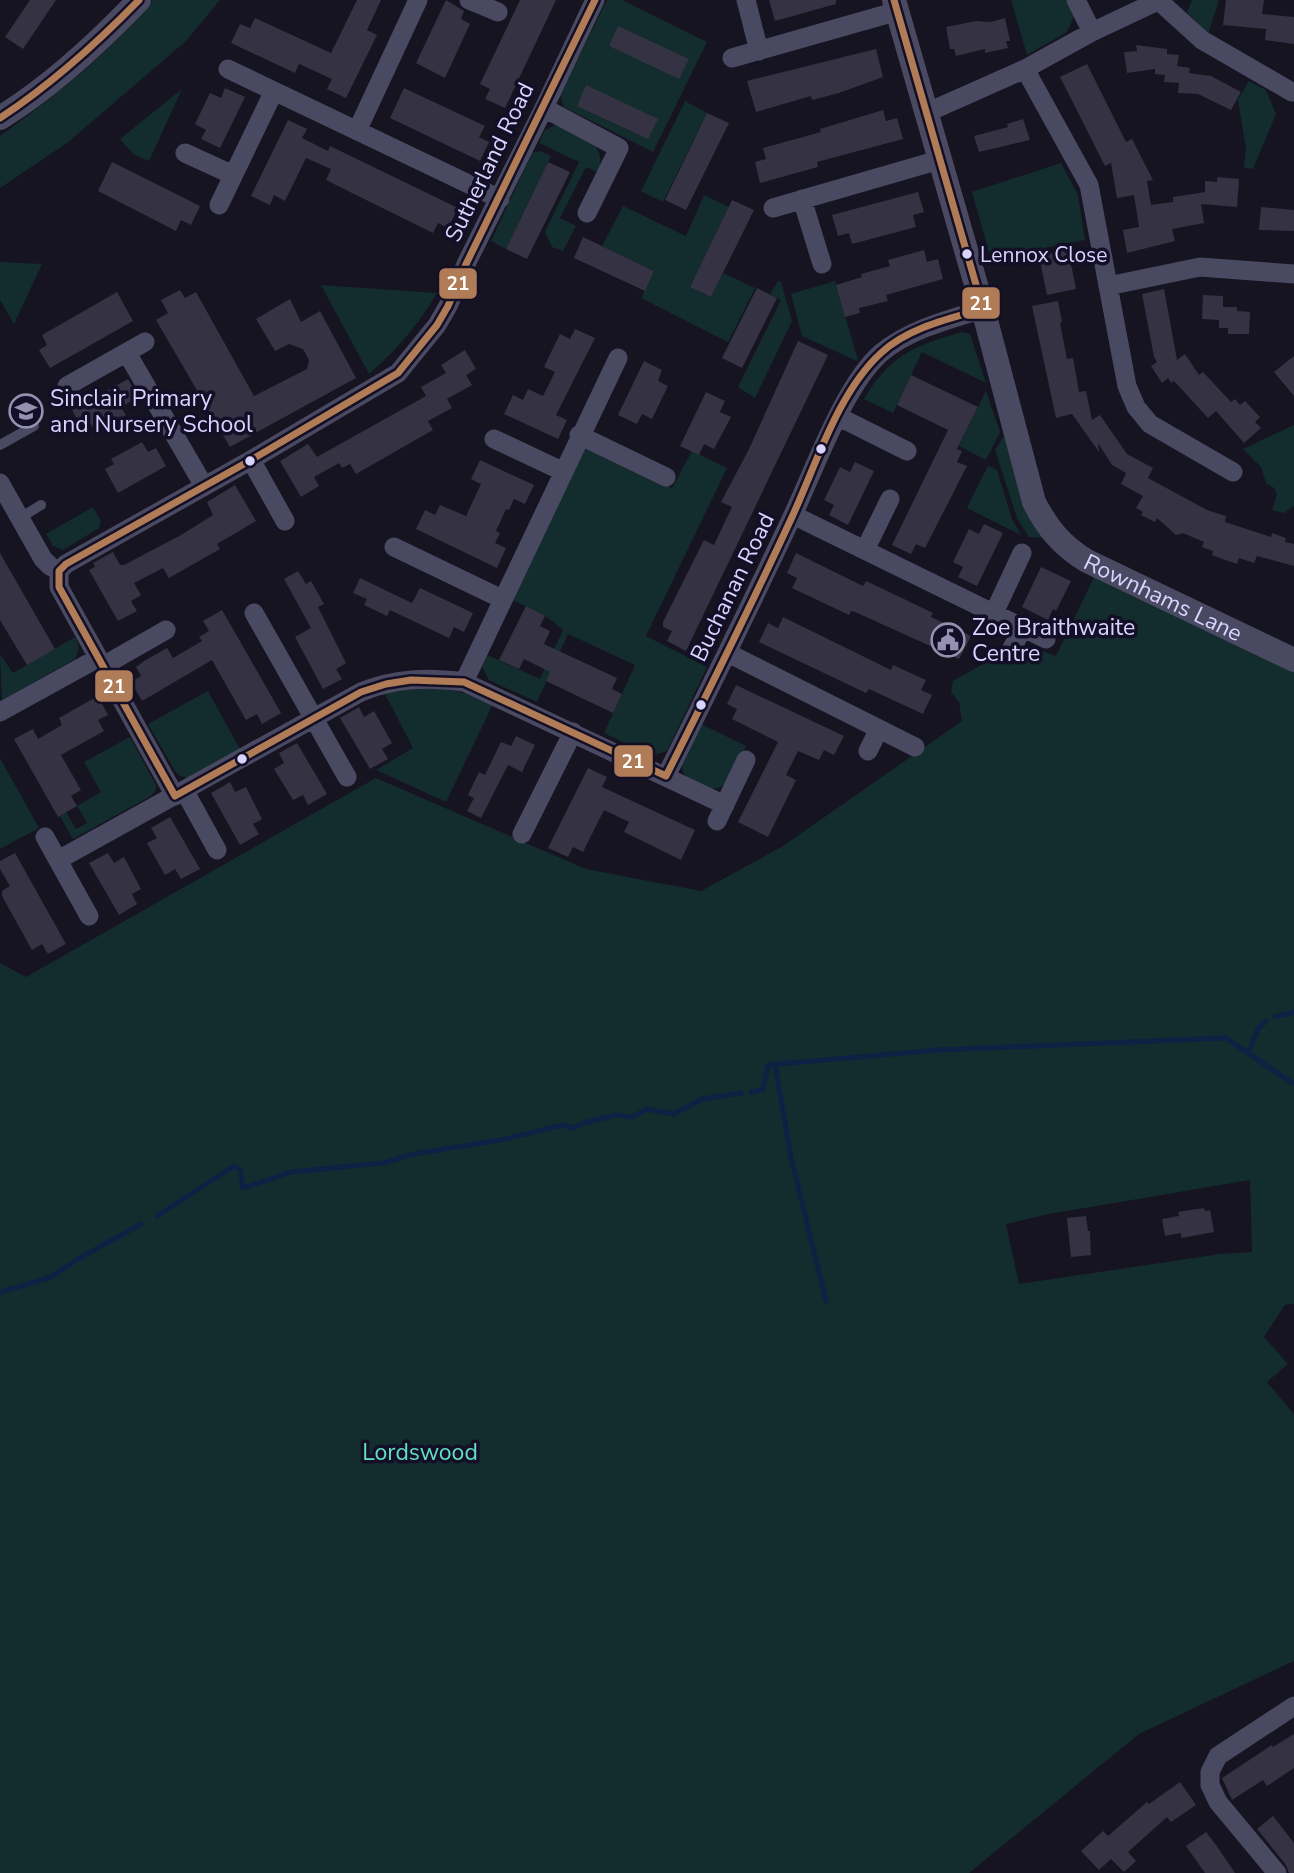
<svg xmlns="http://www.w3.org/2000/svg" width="1294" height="1873" viewBox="0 0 1294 1873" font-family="'Nunito Sans',sans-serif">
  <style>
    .green { fill: #132c2d; fill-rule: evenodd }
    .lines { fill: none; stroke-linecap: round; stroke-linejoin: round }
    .stream { stroke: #0d2144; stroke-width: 5 }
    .building { fill: #343243 }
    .service { stroke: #4a4962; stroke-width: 10 }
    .minor { stroke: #4a4962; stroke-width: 19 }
    .tertiary { stroke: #4a4962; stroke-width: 24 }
    .bus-1-casing { stroke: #130f26; stroke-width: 12 }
    .bus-1 { stroke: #b07c57; stroke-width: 7 }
    .bus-dot { fill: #d9d4ff; stroke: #130f26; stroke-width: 2.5 }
    .labels { text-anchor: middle; stroke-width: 7; stroke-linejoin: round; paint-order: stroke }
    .bus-label { font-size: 21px; fill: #d9d4ff; stroke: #130f26; text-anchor: start }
    .street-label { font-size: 23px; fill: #d9d4ff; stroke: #130f26 }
    .poi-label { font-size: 23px; fill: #d9d4ff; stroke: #130f26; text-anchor: start }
    .park-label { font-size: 23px; fill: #5fe0c0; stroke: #130f26 }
    .line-badge { stroke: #130f26; stroke-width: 2.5 }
    .badge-label { font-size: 19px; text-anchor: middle; font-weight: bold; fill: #fff }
  </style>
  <rect width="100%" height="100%" fill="#161421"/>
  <path class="green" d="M153 0H220L186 41 67 143 0 188V136C55 96 110 53 153 0Z
    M607 0H622L707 42 653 152 564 107 560 95Z
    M1011 0H1066L1074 16 1067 32 1027 55Z
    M1192 0H1219L1208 34 1187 12Z
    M1249 81 1266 90 1276 114 1253 169 1244 168 1246 149 1238 100Z
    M182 89 149 161 133 154 120 139Z
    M685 101 707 113 663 202 641 191Z
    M557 124C581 136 607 141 599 173L586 167 560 218 576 226 563 251 552 247 545 232 579 162 539 143 544 131Z
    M540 151 551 156 506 249 491 241 532 153Z
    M1061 163 1078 195 1085 240 991 259 972 192Z
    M704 195 729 207 690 287 711 297 723 273 755 288 728 342 641 298 654 271 602 246 623 206 686 236Z
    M0 262 42 264 14 324 0 300Z
    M778 281 781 282 792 321 755 398 738 387 781 300 770 294Z
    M835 281 858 360 857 361 802 336 791 294Z
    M321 285 437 293C418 325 397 350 369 374Z
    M962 332 970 334 986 383 922 352 893 413 864 399C889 356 915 345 962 332Z
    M986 391 1000 432 986 460 959 446Z
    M1294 425V506L1284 513 1272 510 1277 494 1274 488 1266 483 1261 467 1243 449Z
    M1006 433 1047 538 1029 537 1017 518 995 450Z
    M592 448 672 488 692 451 727 468 646 636 707 667 667 751 652 756 604 733 635 665 568 634 537 702 489 680 482 667 487 655 540 679 563 630 547 617 511 599 583 450Z
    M988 466 997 470 1012 519 1021 535 967 508Z
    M93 507 101 521 99 528 63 550 53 546 46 534Z
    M1095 575 1294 669V1304L1285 1305 1264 1337 1288 1364 1267 1382 1294 1414V1661L1139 1734 969 1873H0V963L26 977 376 778 586 869 701 891 783 846 962 721 959 702 951 692 953 681 997 656 1014 657 1037 649 1056 656ZM1250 1180 1252 1252 1220 1254 1019 1284 1006 1224 1049 1214Z
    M75 637C80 645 79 651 75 659L2 700 0 654 13 673Z
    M437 686 471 695 493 704 446 802 376 770 413 748 384 692Z
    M208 691 240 749 187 778 180 776 175 771 148 724Z
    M699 723 746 746C740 758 734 777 724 785 712 795 680 782 682 765 683 752 694 735 699 723Z
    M130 737 156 785V790L151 796 73 839 60 816 66 812 76 829 87 823 77 806 101 792 84 762Z
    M0 758 39 828 0 849Z"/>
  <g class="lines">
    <path class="stream" d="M1275 1017 1294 1012
      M1248 1053 1258 1029 1266 1021
      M775 1065 791 1157 826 1301
      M751 1092 763 1090 768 1065 937 1050 1226 1038 1292 1083
      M157 1216 234 1166 240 1169 243 1188 291 1172 383 1163 413 1154 505 1139 563 1125 573 1128 584 1123 616 1115 632 1117 647 1109 674 1114 702 1099 741 1093
      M0 1292 51 1277 78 1259 141 1224"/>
  </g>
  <path class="building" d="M30 0H56L23 49 5 37Z
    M357 0H381L367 30 377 35 346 98 327 89 332 79 299 64 295 73 231 43 240 24 250 28 255 18 331 53Z
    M446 0 464 11 461 19 470 24 445 78 416 63Z
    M520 0H556L505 108 485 99 490 89 480 84Z
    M769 0H836V4L775 21Z
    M1226 0H1264L1262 14 1294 17V44L1265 40 1266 29 1223 25Z
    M1005 18 1010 41H1006L1008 48 985 53V49L956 56 954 49H950L946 27 976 21 991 22Z
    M618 26 689 59 679 79 609 46Z
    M1136 45 1167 49V54L1179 55 1177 66 1190 68 1189 73 1211 76 1241 92 1231 110 1198 94 1178 93 1179 83 1164 82 1165 75 1155 74V69L1127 73 1124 52 1137 51Z
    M876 49 883 77 839 93 812 100 811 96 756 112 747 81Z
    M1087 64 1126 142 1132 139 1153 180 1147 181 1151 205 1173 202V197L1205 192V181L1217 182V177L1239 179 1237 207 1201 204 1204 223 1172 229 1175 241 1127 253 1123 230 1139 227 1134 195 1117 198 1111 163 1105 166 1060 77Z
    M586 85 658 119 648 139 577 106Z
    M225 88 245 97 220 148 201 139 206 130 195 124 210 93 221 98Z
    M404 88 485 126 479 137 489 142 480 161 390 118Z
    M883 110 886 121 897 118 903 139 817 162 818 167 760 183 755 162 766 159 763 148 821 132 820 129Z
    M707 113 729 123 686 210 665 200Z
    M1023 119 1030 140 979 152 974 136 1008 127 1007 124Z
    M288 120 307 129 302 138 328 151 330 146 458 208 448 228 438 223 433 233 354 194 326 180 331 169 306 158 285 201 274 195 270 205 251 196Z
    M112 162 200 206 191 225 181 220 176 231 98 191Z
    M548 162 570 172 527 259 506 249Z
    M918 192 924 212 913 215 916 227 852 244 849 233 838 236 832 215Z
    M732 200 754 210 711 297 690 287Z
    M1261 207 1294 210V231L1259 230Z
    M583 237 654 271 645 291 574 258Z
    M1068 249 1076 289 1047 295 1039 256Z
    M924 250 927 262 938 259 943 279 886 295 888 301 859 308 860 313 845 317 836 285 862 277 861 274 890 266 888 260Z
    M757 288 777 298 742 368 722 358Z
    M1164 289 1177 360 1185 354 1199 375 1203 372 1231 402 1235 399 1240 405 1245 401 1260 417 1255 422 1261 428 1244 443 1216 411 1208 418 1174 381 1171 383 1168 378 1162 383 1151 366 1157 362 1154 357 1142 294Z
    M180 290 185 298 196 292 254 396 307 369 309 360 303 349 289 344 275 351 256 319 290 299 301 322 320 311 356 378 230 447 156 320 168 313 161 300Z
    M117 292 133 321 50 368 39 350 47 345 42 335Z
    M1203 295 1223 296V307H1237V311L1250 312 1249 334H1228V328H1219V320L1202 319Z
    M1058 301 1062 322 1060 323 1067 359 1073 358 1079 392 1086 391 1092 420 1100 415 1127 454 1153 468 1148 478 1207 510 1226 516 1225 522 1271 537 1272 533 1286 538 1285 542 1294 544V566L1257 556 1254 563 1239 558 1237 564 1220 558 1212 555 1213 551 1202 547 1204 542 1183 533 1176 535 1157 518 1155 522 1141 515 1143 512 1136 508 1143 496 1121 484 1126 473 1112 465 1098 443 1099 452 1072 414 1056 418 1032 306Z
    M575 329 595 338 556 415 567 420 558 439 504 414 513 395 523 400 528 389 543 396 555 372 544 367 554 346 560 334 570 339Z
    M798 341 828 355 686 651 667 641 672 631 663 627V622L704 540 714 545 727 517 732 507 721 502 749 449Z
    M465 350 476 369 466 375 472 385 447 399 452 408 428 421 433 430 356 474 350 464 342 468 339 463 314 477 319 486 301 497 280 461 308 444 317 457 426 396 421 387 446 373 441 365Z
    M1294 356V396L1274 372Z
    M644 361 662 370 658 381 668 386 652 419 642 414 637 424 618 415Z
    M911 375 978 407 957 449 962 451 957 462 967 466 925 548 916 544 911 554 892 545 948 430 897 405Z
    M128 379 138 397 121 407 126 415 97 434 91 424 82 428 72 410Z
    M706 392 725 401 720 412 731 417 714 449 704 444 699 455 680 446Z
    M142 442 148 452 156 448 166 466 118 493 105 469 114 464 111 459Z
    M480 460 534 485 525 504 514 499 509 510 506 509 496 531 500 533 495 543 506 548 497 568 416 529 425 510 435 515 440 505 466 516 481 484 471 479Z
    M855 462 874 471 848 525 829 515 834 505 824 500 840 467 850 472Z
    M235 485 256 521 217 544 220 549 169 578 163 568 134 583 141 595 131 601 137 611 118 621 89 570 95 567 93 563 113 552 120 565H124L181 535 213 515 207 502Z
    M984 524 1003 533 977 586 958 577 963 567 953 562 969 529 979 534Z
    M0 553 55 649 27 665 0 620Z
    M796 553 863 586 866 581 906 600 933 613 931 617 971 636 959 659 855 612 851 611 849 615 792 588 797 578 787 573Z
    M1041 567 1071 581 1056 611 1053 609 1048 620 1022 607Z
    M298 571 306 584 311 581 324 604 318 607 346 663 336 669 342 679 323 689 295 637 311 628 284 579Z
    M360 578 412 603 420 588 473 613 464 632 454 627 449 638 390 610 387 616 364 605 367 599 353 593Z
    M526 606 545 616 540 626 550 631 544 644 617 678 612 689 622 694 613 713 546 681 550 672 524 659 519 669 499 660Z
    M222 610 281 713 262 724 257 714 246 720 212 660 142 701 131 682 141 676 136 667 144 661 167 648 173 658 202 641 199 637 209 631 203 621Z
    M783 617 891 670 893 665 926 680 921 690 932 695 923 714 869 689 866 693 759 642 768 623 778 628Z
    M736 685 844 736 834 755 824 750 819 760 798 751 786 775 796 780 768 837 738 822 778 742 732 719 737 709 727 704Z
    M98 696 108 715 98 720 104 731 61 755 81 790 71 796 77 806 58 817 14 739 33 729 38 739 62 725 59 718Z
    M359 707 364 717 374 711 392 743 382 749 388 759 370 769 340 718Z
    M516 736 535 745 522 772 508 765 481 818 467 811 474 798 468 795 479 772 485 775 501 742 511 746Z
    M297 743 327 794 308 805 303 795 293 800 274 769 284 763 279 753Z
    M588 768 607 777 602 787 695 830 681 860 624 832 629 822 604 810 583 852 573 847 568 857 548 848Z
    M230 782 235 792 246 787 262 819 253 824 259 834 240 845 211 793Z
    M170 817 200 869 181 879 175 869 165 875 147 843 157 838 151 828Z
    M15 853 66 944 48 954 42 944 32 950 2 896V891L10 886 0 869V861Z
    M108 853 114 863 124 857 141 889 132 894 137 904 119 915 89 863Z
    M1204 1208 1205 1211 1210 1210 1214 1232 1181 1238V1233L1165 1236 1162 1219 1179 1216 1178 1212Z
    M1086 1216 1088 1231H1090L1091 1255 1071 1257 1067 1218Z
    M1294 1734V1768L1267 1786 1263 1780 1232 1800 1222 1778 1272 1745 1273 1747Z
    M1180 1782 1196 1805 1171 1822 1167 1817 1128 1852 1136 1861 1124 1872 1111 1859 1099 1870 1081 1851 1103 1831 1108 1836 1147 1802 1149 1804Z
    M1273 1816 1294 1843V1873H1289L1286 1865 1257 1829Z
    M1206 1832 1216 1845 1235 1873H1205L1186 1846Z"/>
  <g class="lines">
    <path class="service" d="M0 445 34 426
      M20 518 41 505"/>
    <path class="minor" d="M469 0 498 12
      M746 0 759 51
      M1076 0 1092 32
      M1159 1 1202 40 1292 92
      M732 58 898 11
      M228 69 500 199
      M1025 69 1089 185 1127 386 1136 407 1150 424 1233 472
      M544 108 619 148 587 213
      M926 113 1025 69 1092 32 1160 0
      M357 131 418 0
      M185 153 233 175
      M802 199 822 264
      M219 205 274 91
      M773 208 939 160
      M1108 286 1200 267 1294 274
      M127 353 204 486
      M67 386 145 342
      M839 417 907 451
      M579 435 666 477
      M494 439 562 471
      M251 460 285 521
      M0 483 43 559 50 566 59 571
      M793 515 1046 639
      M394 547 502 599
      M865 550 890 499
      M59 571 66 564 251 460 398 373 437 325 448 306 467 262 544 108 595 0
      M59 571V587L175 796
      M254 613 347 777
      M994 613 1022 553
      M1012 648 1023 628
      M728 653 915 747
      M103 666 166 630
      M464 682 618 358
      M0 712 98 658
      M868 751 879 729
      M666 776C709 690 751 604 792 517 814 471 844 385 881 353 910 329 947 320 983 309
      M184 790 217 850
      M717 821 746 760
      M522 834 573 732
      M45 837 89 916
      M58 860 361 692C395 678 427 677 464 682L725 805
      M1277 1873 1218 1802 1210 1785V1772L1218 1756 1294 1706"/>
    <g class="tertiary">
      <path id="s1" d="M894 0 983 309 1034 502C1047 528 1062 546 1087 561L1294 660"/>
      <path d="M0 118C52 86 97 44 139 0"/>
    </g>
    <defs>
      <path id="bus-1" d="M595 0 467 262 448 306 437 325 398 373 251 460 66 564 59 571V587L175 796 361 692 386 684 411 680 464 682 666 776C709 690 752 604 792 517 816 465 838 392 881 353 908 328 948 319 983 309L894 0
        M0 118C52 84 96 44 139 0"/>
    </defs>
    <use href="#bus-1" class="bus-1-casing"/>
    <use href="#bus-1" class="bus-1"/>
  </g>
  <defs>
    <symbol id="school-ring" viewBox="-11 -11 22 22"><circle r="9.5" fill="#130f26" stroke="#9591b1" stroke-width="1.5"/><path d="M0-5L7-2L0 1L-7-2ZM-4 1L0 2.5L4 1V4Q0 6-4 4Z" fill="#9591b1"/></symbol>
    <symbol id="civic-ring" viewBox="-11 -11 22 22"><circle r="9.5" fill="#130f26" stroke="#9591b1" stroke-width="1.5"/><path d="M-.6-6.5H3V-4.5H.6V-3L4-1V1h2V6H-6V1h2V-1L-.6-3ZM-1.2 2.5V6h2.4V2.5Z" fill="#9591b1"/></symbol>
  </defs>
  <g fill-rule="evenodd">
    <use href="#school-ring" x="7" y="392" width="38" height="38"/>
    <use href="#civic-ring" x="929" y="621" width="38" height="38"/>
  </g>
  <g class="bus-dot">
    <circle cx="967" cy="254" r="6"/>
    <circle cx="821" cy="449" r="6"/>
    <circle cx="250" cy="461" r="6"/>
    <circle cx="701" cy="705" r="6"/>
    <circle cx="242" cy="759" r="6"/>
  </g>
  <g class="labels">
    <g class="bus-label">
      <text x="980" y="262">Lennox Close</text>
    </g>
    <g class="street-label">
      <text transform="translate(489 162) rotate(-64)" y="8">Sutherland Road</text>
      <text transform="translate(732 587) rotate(-64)" y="8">Buchanan Road</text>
      <text dy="8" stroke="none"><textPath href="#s1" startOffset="686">Rownhams Lane</textPath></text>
    </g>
    <g class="poi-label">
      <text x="50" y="406">Sinclair Primary<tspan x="50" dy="26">and Nursery School</tspan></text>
      <text x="972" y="635">Zoe Braithwaite<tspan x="972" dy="26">Centre</tspan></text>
    </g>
    <g class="park-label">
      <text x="420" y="1460">Lordswood</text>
    </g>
  </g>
  <g class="line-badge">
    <rect x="438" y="267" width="40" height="33" rx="7" fill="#b07c57"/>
    <rect x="961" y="286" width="40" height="34" rx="7" fill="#b07c57"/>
    <rect x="94" y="669" width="40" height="34" rx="7" fill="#b07c57"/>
    <rect x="613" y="744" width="41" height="34" rx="7" fill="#b07c57"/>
  </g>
  <g class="badge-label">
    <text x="458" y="290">21</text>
    <text x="981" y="310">21</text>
    <text x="114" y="693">21</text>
    <text x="633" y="768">21</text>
  </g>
</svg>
